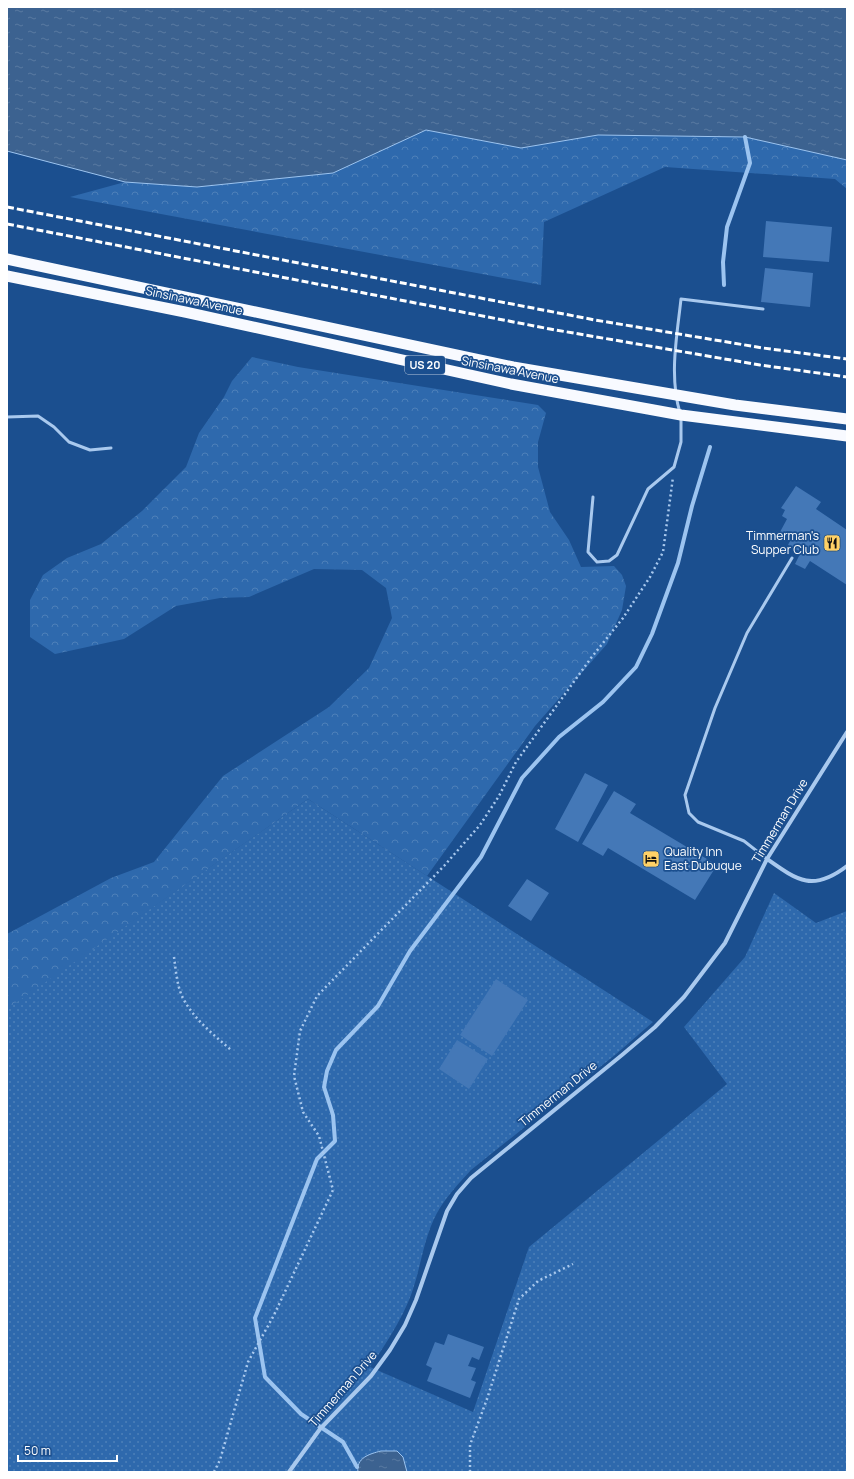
<svg xmlns="http://www.w3.org/2000/svg" width="854" height="1479" viewBox="0 0 854 1479" font-family="Manrope,sans-serif">
  <style>
    .grass { fill: url(#grass-dots) }
    .forest { fill: url(#forest-crowns) }
    .water { fill: url(#water-ripples); stroke: #9cc4f0 }
    .lines { fill: none; stroke-linecap: round; stroke-linejoin: round }
    .stream { stroke: #9cc4f0; stroke-width: 4 }
    .building { fill: #4478b7 }
    .path { stroke: #a9c9ee; stroke-width: 2.5; stroke-dasharray: 2 3; stroke-linecap: butt }
    .service { stroke: #a9c9ee; stroke-width: 3 }
    .minor { stroke: #a9c9ee; stroke-width: 4 }
    .trunk { stroke: #f8faff; stroke-width: 11 }
    .rail { stroke: #fff; stroke-width: 3; stroke-dasharray: 7 3; stroke-linecap: butt }
    .labels { text-anchor: middle; stroke-width: 3.5; stroke-linejoin: round; paint-order: stroke }
    .shield { fill: #1b4f8f; stroke: #bbcadd; stroke-width: 1 }
    .shield-label { font-size: 11px; font-weight: bold; fill: #fff }
    .street-label { font-size: 12px; fill: #fff; stroke: #1b4f8f }
    .poi-label { font-size: 12px; fill: #fff; stroke: #1b4f8f; text-anchor: end }
  </style>
  <defs>
    <pattern id="grass-dots" width="8" height="8" patternUnits="userSpaceOnUse"><rect width="8" height="8" fill="#2e69ad"/><path d="M2 2h.1M6 6h.1" fill="none" stroke="#4d80b9" stroke-width="1.8" stroke-linecap="round"/></pattern>
    <pattern id="forest-crowns" width="20" height="18" patternUnits="userSpaceOnUse"><rect width="20" height="18" fill="#2e69ad"/><path d="M2 6a3 3 0 1 1 6 0M12 15a3 3 0 1 1 6 0" fill="none" stroke="#4d80b9"/></pattern>
    <pattern id="water-ripples" width="26" height="14" patternUnits="userSpaceOnUse"><rect width="26" height="14" fill="#3c6290"/><path d="M2 4q2-2 4 0t4 0M15 11q2-2 4 0t4 0" fill="none" stroke="#597aa1"/></pattern>
  </defs>
  <rect width="100%" height="100%" fill="#1b4f8f"/>
  <path class="grass" d="M308 799 653 1022 615 1055 471 1170C459 1183 446 1197 437 1213 423 1239 421 1268 411 1295 401 1321 385 1345 370 1367L473 1412 529 1247 727 1084 684 1027 745 957 774 893 816 923 847 911V1472H7V1008Z"/>
  <path class="forest" d="M426 130 521 148 598 135 745 137 847 160V189L835 179 665 167 544 222 541 285 70 197 125 182 197 187 333 173Z
    M252 357 298 367 538 405 546 413 538 442V467L550 512 569 540 581 567 614 566 622 575 626 586 622 610 607 644 535 726 427 876 308 799 7 1009V934L111 878 154 862 223 776 329 707 369 668 392 618 386 588 362 570 314 569 249 597 220 598 176 606 124 639 55 654 30 637V600L43 575 67 558 101 544 142 511 186 467 199 433 224 397 232 381Z"/>
  <path class="water" d="M7 7H847V160L745 137 598 135 521 148 426 130 333 173 197 187 125 182 7 151Z
    M381 1451H397L403 1457 407 1472H358C356 1458 369 1454 381 1451Z"/>
  <g class="lines">
    <path class="stream" d="M724 285 723 262 727 227 750 163 745 137
      M357 1467 343 1442 301 1414 265 1377 255 1318 317 1159 335 1141 333 1115 324 1087 327 1071 336 1050 378 1006 410 951 481 857 522 778 559 737 603 702 636 667 652 634 678 563 692 506 710 447"/>
  </g>
  <path class="building" d="M766 221 832 227 829 262 763 257Z
    M765 268 813 273 810 307 761 302Z
    M796 486 821 502 816 509 847 530V585L810 561 805 569 795 564 801 552 788 545 792 537 780 532 787 519 782 516 785 510 781 508Z
    M585 773 608 785 578 842 555 829Z
    M614 791 636 804 630 813 717 865 695 900 608 848 603 856 582 844Z
    M527 879 549 893 531 921 508 906Z
    M496 979 528 1000 492 1056 460 1035Z
    M457 1040 488 1059 469 1089 439 1069Z
    M448 1334 484 1347 479 1360 472 1357 468 1366 476 1368 471 1380 476 1382 470 1398 427 1381 432 1368 426 1365 435 1342 444 1345Z"/>
  <g class="lines">
    <path class="path" d="M174 957C176 971 177 988 184 1000 195 1020 214 1035 231 1050
      M214 1472 220 1460 248 1362 274 1315 333 1190 319 1136 303 1112 294 1076 300 1031 317 996 444 866 480 825 499 796 516 762 591 658 623 618 650 577 663 552 673 477
      M470 1472V1445L487 1399 519 1299 538 1281 573 1264"/>
    <path class="service" d="M680 413C669 376 677 336 681 299L763 309
      M7 417 38 416 54 427 69 442 90 450 111 448
      M593 497 588 552 597 562 609 561 617 555 648 489 674 467 681 442V418
      M767 859 744 841 698 822 689 813 685 795 715 708 747 633 792 558"/>
    <path class="minor" d="M767 859C798 881 813 892 847 866
      M289 1472 320 1429 371 1376 390 1350 405 1325 416 1300 447 1211 457 1194 471 1178 622 1055 655 1027 684 997 725 943 767 859 847 732"/>
    <path class="trunk" d="M7 259 513 367 735 405 847 419
      M7 276 185 312 511 384 681 415 847 436"/>
    <path class="rail" d="M7 207 595 320 763 348 847 359
      M7 224 550 329 760 365 847 377"/>
  </g>
  <defs>
    <symbol id="restaurant-square" viewBox="-11 -11 22 22"><rect x="-9" y="-9" width="18" height="18" rx="4" fill="#ffd166" stroke="#1b4f8f"/><path d="M-5-6h1v4h1v-4h1v4h1v-4h1v5L-1.5 .5V6h-2V.5L-5-1ZM5-6V6H3V1.5H1.5Q1.5-4 5-6Z" fill="#111"/></symbol>
    <symbol id="hotel-square" viewBox="-11 -11 22 22"><rect x="-9" y="-9" width="18" height="18" rx="4" fill="#ffd166" stroke="#1b4f8f"/><path d="M-6-4.5h1.5V1H6V5H4.5V3h-9V5H-6ZM-4 0a1.8 1.8 0 1 1 3.6 0ZM.5 0V-2.5h3Q6-2.5 6 0Z" fill="#111"/></symbol>
  </defs>
  <g fill-rule="evenodd">
    <use href="#restaurant-square" x="822" y="533" width="20" height="20"/>
    <use href="#hotel-square" x="641" y="849" width="20" height="20"/>
  </g>
  <g class="labels">
    <rect class="shield" x="405" y="356" width="40" height="18" rx="3"/>
    <g class="shield-label">
      <text x="425" y="369">US 20</text>
    </g>
    <g class="street-label">
      <text transform="translate(194 301) rotate(12)" y="4">Sinsinawa Avenue</text>
      <text transform="translate(510 370) rotate(11)" y="4">Sinsinawa Avenue</text>
      <text transform="translate(780 821) rotate(-59)" y="4">Timmerman Drive</text>
      <text transform="translate(558 1094) rotate(-39)" y="4">Timmerman Drive</text>
      <text transform="translate(343 1389) rotate(-49)" y="4">Timmerman Drive</text>
    </g>
    <g class="poi-label">
      <text x="819" y="540">Timmerman's<tspan x="819" dy="14">Supper Club</tspan></text>
      <text x="664" y="856" text-anchor="start">Quality Inn<tspan x="664" dy="14">East Dubuque</tspan></text>
    </g>
  </g>
  <rect width="854" height="1479" fill="none" stroke="#ffffff" stroke-width="16"/>
  <path d="M18 1455v6h99v-6" fill="none" stroke="#ffffff" stroke-width="2"/>
  <text x="24" y="1455" font-size="12" fill="#ffffff" stroke="#1b4f8f" stroke-width="3" paint-order="stroke">50 m</text>
</svg>
